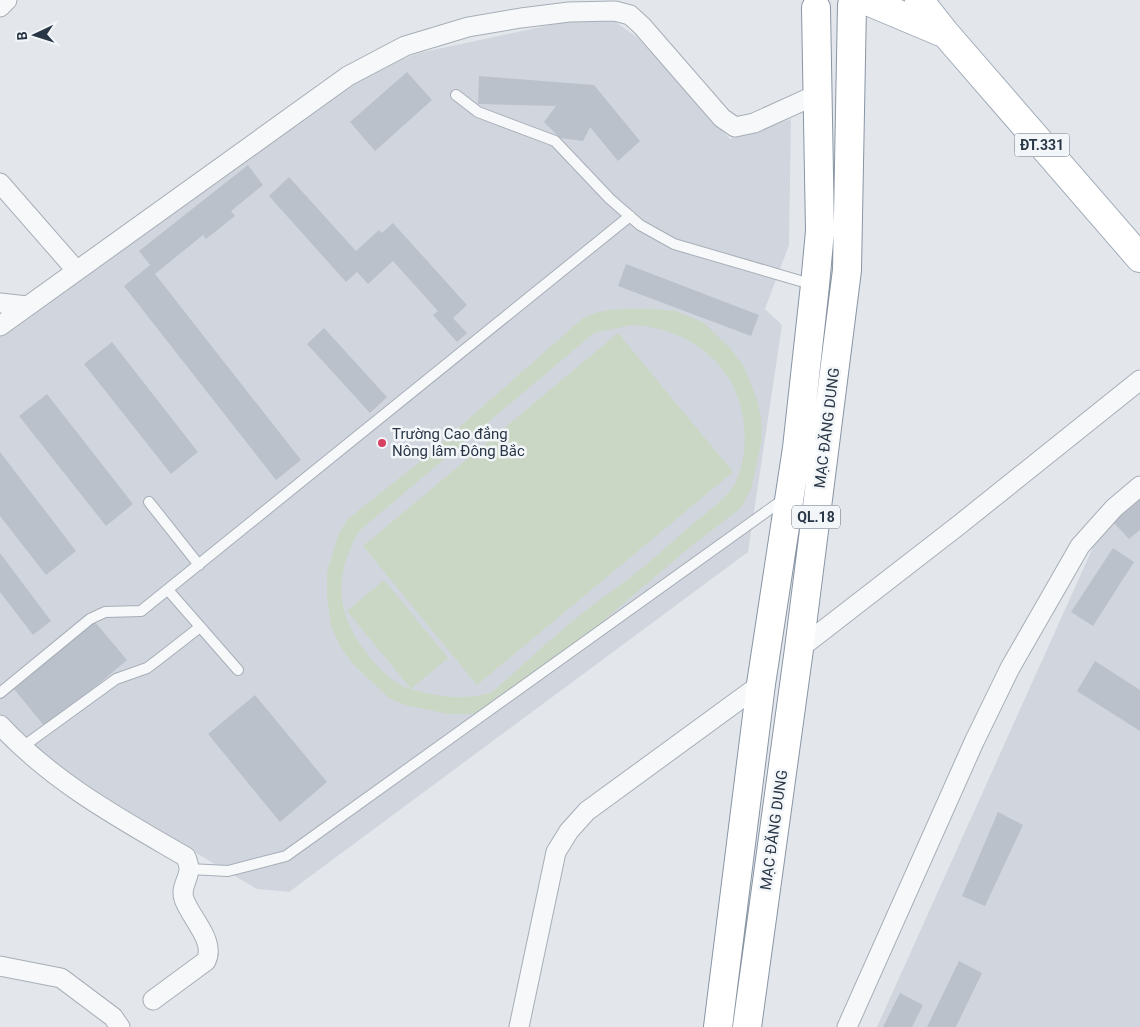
<svg xmlns="http://www.w3.org/2000/svg" width="1140" height="1027" viewBox="0 0 1140 1027" font-family="Roboto,sans-serif">
  <style>
    .built { fill: #d1d6de }
    .green { fill: #cad7c4; fill-rule: evenodd }
    .building { fill: #bac1ca }
    .lines { fill: none; stroke-linecap: round; stroke-linejoin: round }
    .service-casing { stroke: #a7aeb7; stroke-width: 12 }
    .minor-casing { stroke: #a7aeb7; stroke-width: 21 }
    .primary-casing { stroke: #a1acb9; stroke-width: 30 }
    .trunk-casing { stroke: #8995a4; stroke-width: 30 }
    .service { stroke: #f6f8fa; stroke-width: 10 }
    .minor { stroke: #f6f8fa; stroke-width: 19 }
    .primary { stroke: #fff; stroke-width: 28 }
    .trunk { stroke: #fff; stroke-width: 28 }
    .poi-dot { fill: #d84162; stroke: #f3f6f9; stroke-width: 2 }
    .labels { text-anchor: middle; stroke-width: 5; stroke-linejoin: round; paint-order: stroke }
    .shield { fill: #f3f6f9; stroke: #66707c; stroke-width: 1 }
    .shield-label { font-size: 14px; font-weight: bold; fill: #293646 }
    .street-label { font-size: 15px; fill: #293646; stroke: #f3f6f9 }
    .poi-label { font-size: 15px; fill: #293646; stroke: #f3f6f9; text-anchor: start }
  </style>
  <rect width="100%" height="100%" fill="#e3e7ec"/>
  <path class="built" d="M587 17 610 18 638 38 730 139 791 119 789 245 765 309 782 325 748 552 289 892 257 889 85 787 39 753 0 715V334L325 98 379 67 419 53Z
    M1140 494V1027H877L1094 545 1105 525Z"/>
  <path class="green" d="M653 309 676 311 704 323 730 348 744 367 757 400 761 418 762 439 751 489 741 508 690 547 511 699 478 714H449L405 705 389 698 354 665 341 648 331 626 327 596V572L339 533 348 519 422 460 583 318C605 307 629 309 653 309ZM632 325C671 327 706 344 728 377 746 404 750 448 737 479 730 497 709 510 695 522 677 537 659 554 641 569 621 585 600 599 580 615 550 639 521 667 492 692 468 701 436 697 411 689L448 658 384 580 347 611 411 689C396 685 384 674 374 662 337 621 331 580 359 531L594 333Z
    M618 333 733 472 477 685 363 546Z"/>
  <path class="building" d="M407 72 432 100 375 151 350 122Z
    M479 76 594 85 640 141 618 161 590 127 583 141 560 138 544 122 556 106 478 104Z
    M248 165 263 185 231 211 235 216 206 239 203 235 155 274 301 460 276 480 124 286 150 265 139 251Z
    M289 177 356 251 379 230 382 233 393 223 467 305 453 318 467 333 457 342 433 315 438 311 393 261 368 284 357 272 346 282 269 196Z
    M626 264 759 315 751 336 618 286Z
    M324 328 387 397 370 413 307 344Z
    M112 342 198 452 171 474 84 364Z
    M47 394 133 504 106 526 19 416Z
    M0 452 76 551 46 575 0 516Z
    M1140 499V530L1129 539 1113 522Z
    M1113 548 1134 562 1093 626 1071 612Z
    M0 553 51 621 33 635 0 592Z
    M95 622 127 660 46 728 14 689Z
    M1095 661 1140 690V731L1077 691Z
    M255 695 327 782 280 822 208 734Z
    M998 812 1023 825 985 906 962 896Z
    M959 961 982 973 956 1027H927Z
    M900 993 923 1005 912 1027H883Z"/>
  <g class="lines">
    <defs>
      <path id="service" d="M456 95 478 112 555 141 610 199 640 225 674 244 814 285
        M149 502 199 565
        M168 590 238 670
        M0 693 90 619 105 612 141 611 630 216
        M21 748 116 679 147 668 159 659 200 627
        M189 869 228 871 286 856 784 499"/>
      <path id="minor" d="M0 7 7 0
        M0 183 76 270
        M0 303 27 306
        M0 326 348 76 405 46 468 27 521 18 569 12 615 11 630 15 642 26 722 118 735 127 754 123 818 94
        M799 649 959 525 1140 380
        M0 725C54 783 119 818 186 857 187 860 189 865 189 869 189 879 180 887 184 899 191 919 216 941 206 961L153 1000
        M0 966 61 978 113 1017 120 1027
        M519 1027 556 852 569 831 587 811 761 684
        M847 1027 974 742 1010 668 1080 546 1114 508 1140 486"/>
      <path id="primary" d="M865 0 941 32
        M919 0 945 33 1140 258"/>
      <path id="trunk" d="M718 1027 761 684 797 448 815 285 820 231 816 8
        M747 1027 799 649 847 270 852 5"/>
    </defs>
    <use href="#service" class="service-casing"/>
    <use href="#minor" class="minor-casing"/>
    <use href="#primary" class="primary-casing"/>
    <use href="#trunk" class="trunk-casing"/>
    <use href="#service" class="service"/>
    <use href="#minor" class="minor"/>
    <use href="#primary" class="primary"/>
    <use href="#trunk" class="trunk"/>
  </g>
  <circle class="poi-dot" cx="382" cy="443" r="5"/>
  <g class="labels">
    <g class="shield">
      <rect x="1014.5" y="133.5" width="55" height="23" rx="4"/>
      <rect x="792" y="505.5" width="48" height="23" rx="4"/>
    </g>
    <g class="shield-label">
      <text x="1042" y="150">ĐT.331</text>
      <text x="816" y="522">QL.18</text>
    </g>
    <g class="street-label">
      <text transform="translate(827 428) rotate(-83)" y="5">MẠC ĐĂNG DUNG</text>
      <text transform="translate(774 830) rotate(-82)" y="5">MẠC ĐĂNG DUNG</text>
    </g>
    <g class="poi-label">
      <text x="392" y="439">Trường Cao đẳng<tspan x="392" dy="17">Nông lâm Đông Bắc</tspan></text>
    </g>
  </g>
  <g transform="translate(35 35) rotate(266)" stroke="#f3f6f9" stroke-width="4" paint-order="stroke">
  <path d="M0-4L9 19L0 12L-9 19Z" fill="#293646"/>
  <text y="-8" font-size="14" font-weight="bold" text-anchor="middle" fill="#293646">B</text>
  </g>
</svg>
